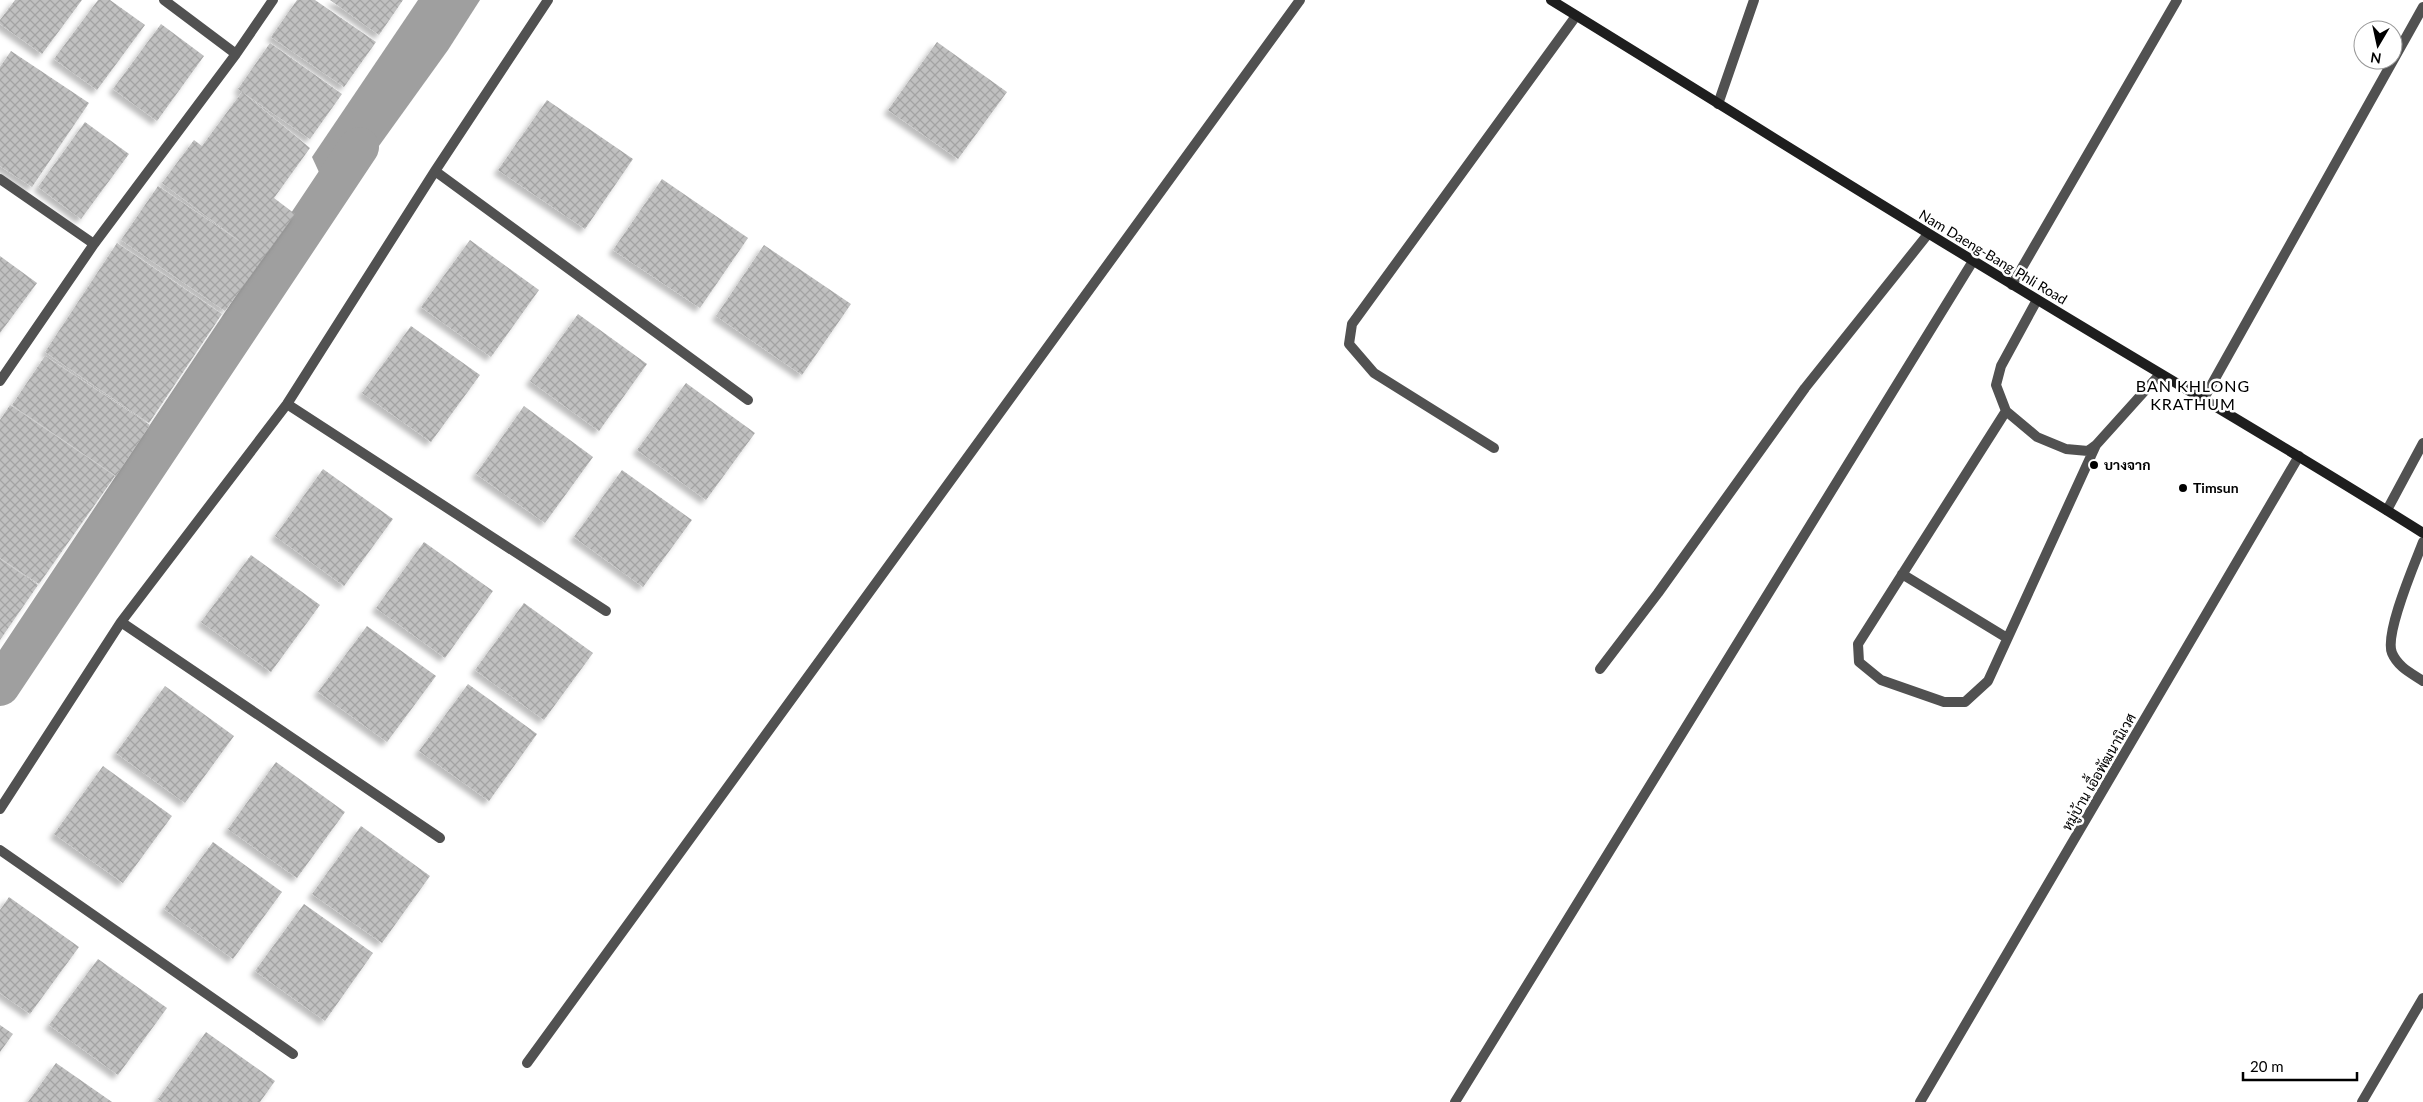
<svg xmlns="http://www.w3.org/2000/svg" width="2423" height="1102" viewBox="0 0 2423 1102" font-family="Lato,Sarabun,sans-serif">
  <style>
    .water { fill: #9f9f9f }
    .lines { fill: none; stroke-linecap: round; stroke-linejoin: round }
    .canal { stroke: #9f9f9f; stroke-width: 40 }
    .building { fill: url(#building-cross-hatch); filter: url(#shadow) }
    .lane { stroke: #515151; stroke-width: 10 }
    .street { stroke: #515151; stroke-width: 10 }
    .secondary { stroke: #1e1e1e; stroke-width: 10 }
    .poi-dot { fill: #000; stroke: #fff; stroke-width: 2 }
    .labels { text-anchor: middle; stroke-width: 5; stroke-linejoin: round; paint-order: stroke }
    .street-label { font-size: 14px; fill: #000; stroke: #fff }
    .poi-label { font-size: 14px; font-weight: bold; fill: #000; stroke: #fff; text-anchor: start }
    .quarter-label { font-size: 16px; letter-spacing: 1px; fill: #000; stroke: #fff }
  </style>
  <defs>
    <pattern id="building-cross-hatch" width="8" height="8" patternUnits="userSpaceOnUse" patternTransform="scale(1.25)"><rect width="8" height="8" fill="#c0c0c0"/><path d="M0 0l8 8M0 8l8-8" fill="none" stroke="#a3a3a3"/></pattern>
    <filter id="shadow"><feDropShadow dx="-4.5" dy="4.5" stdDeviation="2.5" flood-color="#0004"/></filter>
  </defs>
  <rect width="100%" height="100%" fill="#fff"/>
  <path class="water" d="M418 0H480L448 50 335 207 312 157Z"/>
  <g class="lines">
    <path class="canal" d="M0 686 359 147"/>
  </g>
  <path class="building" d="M15 0H82L42 54 0 24V20Z
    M98 0H110L145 25 97 90 54 59Z
    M297 0H315L376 42 344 87 271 37Z
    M330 0H403L379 35Z
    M161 24 204 56 157 121 113 89Z
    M937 42 1007 92 958 159 888 110Z
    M270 43 342 94 310 139 238 89Z
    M11 51 89 103 32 187 0 166V67Z
    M242 92 310 148 274 198 295 214 225 311 121 240 158 186 245 245 162 183 194 140 202 146Z
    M547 100 633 159 585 229 498 170Z
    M85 122 129 154 81 219 38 187Z
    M662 179 748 238 700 308 613 250Z
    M470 240 539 290 491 357 421 307Z
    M117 243 222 314 149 423 45 352Z
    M764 245 851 304 802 375 716 316Z
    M0 256 37 283 0 333Z
    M578 314 647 364 599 431 530 381Z
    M411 326 480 375 431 442 362 393Z
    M45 356 150 425 116 476 12 405Z
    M686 383 755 433 706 500 637 450Z
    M10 405 115 476 39 584 0 558V420Z
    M524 406 593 457 545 523 476 474Z
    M323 469 393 519 344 586 275 536Z
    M622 470 692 520 643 587 574 537Z
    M424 542 493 591 445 658 376 608Z
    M251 555 320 605 271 672 201 622Z
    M0 559 38 585 0 640Z
    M524 603 593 653 544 720 475 670Z
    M367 626 436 676 387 742 318 692Z
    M468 684 537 734 489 801 419 751Z
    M165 686 234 736 185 803 116 753Z
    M276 762 345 812 297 878 228 829Z
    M103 766 172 816 123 883 54 834Z
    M361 826 430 876 382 943 312 894Z
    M213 842 282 892 233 959 164 909Z
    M9 897 79 947 30 1014 0 993V910Z
    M304 904 373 953 325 1021 255 971Z
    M98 959 167 1008 118 1075 49 1025Z
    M0 1025 13 1034 0 1052Z
    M206 1032 275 1081 260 1102H162L158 1099Z
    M56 1063 112 1102H28Z"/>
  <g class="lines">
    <path class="lane" d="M1718 104 1754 0
      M2012 285 2177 0
      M2037 300 2001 366 1996 385 2006 411 2037 437 2066 449 2088 451 2096 445 2160 374
      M2203 400 2423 7
      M2006 411 1858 644 1859 662 1881 680 1944 702H1965L1988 681 2096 445
      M1494 448 1374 373 1349 344 1352 324 1576 16
      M2387 510 2423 443
      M2423 542C2415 563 2384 634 2392 653 2398 667 2411 673 2423 681
      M1902 574 2007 638
      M1600 669 1658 593 1805 388 1928 234
      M527 1063 1300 0
      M1455 1102 1973 261"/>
    <path class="street" d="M164 0 236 54
      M435 171 748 400
      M0 179 94 244
      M0 381 94 244 236 54 273 0
      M287 404 606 611
      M121 622 440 838
      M0 809 121 622 287 404 435 171 548 0
      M0 850 293 1054
      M1920 1102 2299 456
      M2362 1102 2423 998"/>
    <path class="secondary" d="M1551 0C1704 94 1856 190 2010 283 2147 367 2287 447 2423 533"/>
  </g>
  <g class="poi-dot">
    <circle cx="2094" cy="465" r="5"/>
    <circle cx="2183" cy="488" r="5"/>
  </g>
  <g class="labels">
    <g class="street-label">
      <text transform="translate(1993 257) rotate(31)" y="5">Nam Daeng-Bang Phli Road</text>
      <text transform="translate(2099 772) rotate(-60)" y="5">หมู่บ้าน เอื้อพัฒนานิเวศ</text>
    </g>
    <g class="poi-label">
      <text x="2104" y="470">บางจาก</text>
      <text x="2193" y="493">Timsun</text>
    </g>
    <g class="quarter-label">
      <text x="2193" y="392">BAN KHLONG<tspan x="2193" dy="18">KRATHUM</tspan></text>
    </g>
  </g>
  <g transform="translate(2378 45) rotate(189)"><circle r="24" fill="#ffffff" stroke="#999999"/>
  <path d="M0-4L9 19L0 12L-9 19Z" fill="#000000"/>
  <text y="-8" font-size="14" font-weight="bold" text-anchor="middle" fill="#000000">N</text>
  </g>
  <path d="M2243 1072v8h114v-8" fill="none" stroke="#000000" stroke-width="2.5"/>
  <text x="2250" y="1072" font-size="15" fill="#000000" stroke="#ffffff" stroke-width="4" paint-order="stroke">20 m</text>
</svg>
